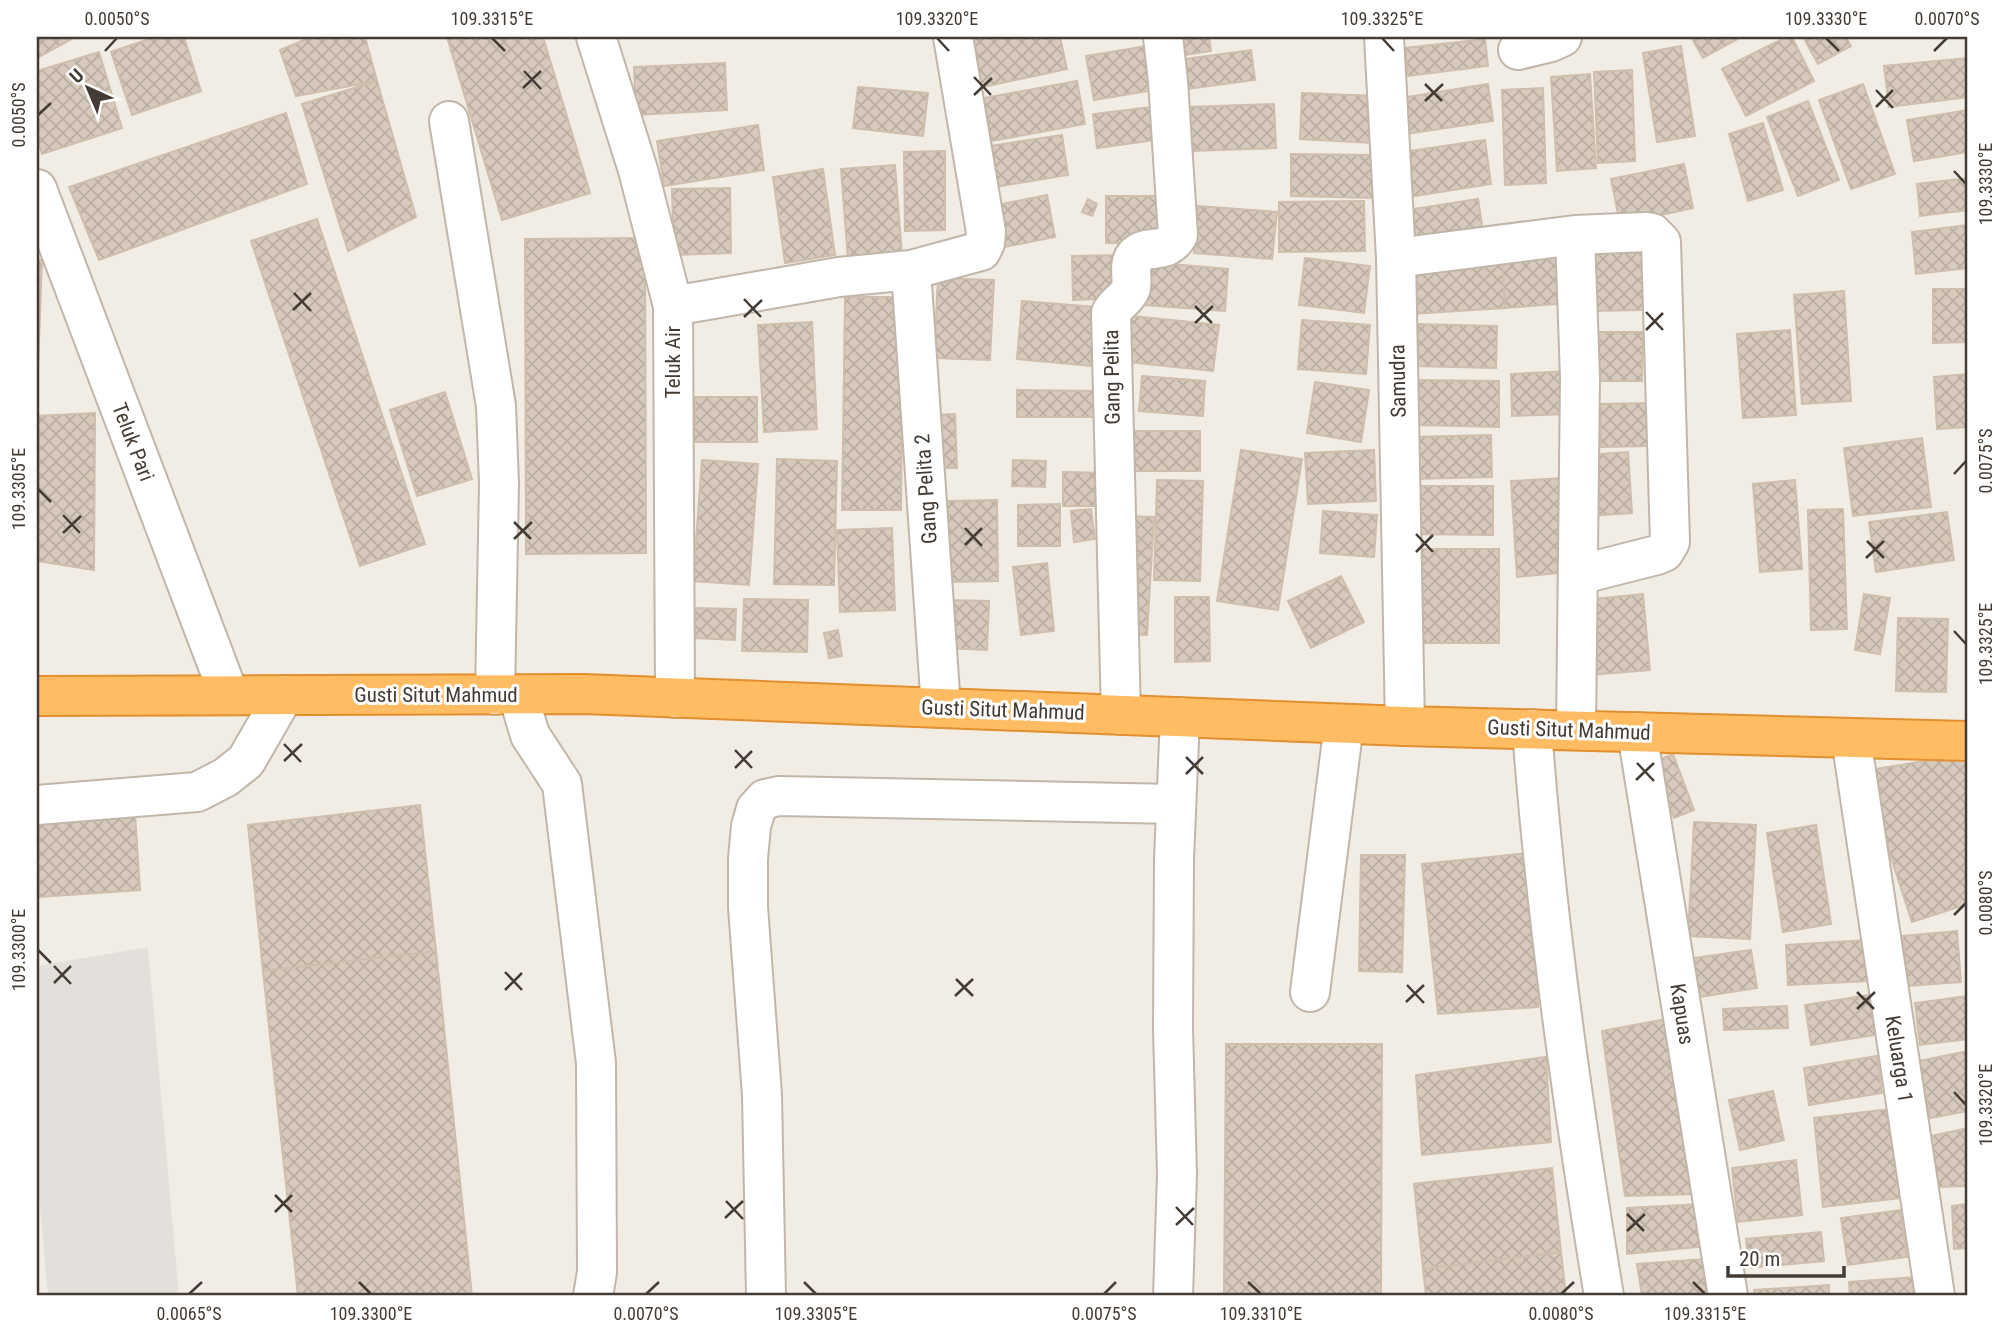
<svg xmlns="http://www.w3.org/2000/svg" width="2005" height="1333" viewBox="0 0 2005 1333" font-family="'Roboto Condensed',sans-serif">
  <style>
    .parking { fill: #e3e0dc }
    .building { fill: url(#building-cross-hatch); stroke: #cfbeac; stroke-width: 2 }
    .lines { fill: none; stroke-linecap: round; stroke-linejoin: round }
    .minor-casing { stroke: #c1b6a9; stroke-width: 42 }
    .highway-casing { stroke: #e18f2f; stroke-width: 42 }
    .minor { stroke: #fff; stroke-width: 38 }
    .highway { stroke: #ffbc62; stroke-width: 38 }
    .ticks { fill: none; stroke: #443c34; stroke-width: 2.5 }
    .labels { text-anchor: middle; stroke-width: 6; stroke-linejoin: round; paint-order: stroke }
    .street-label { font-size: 21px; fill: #443c34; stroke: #fff }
    .neatline { fill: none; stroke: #443c34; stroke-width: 2.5 }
    .ticks-label { font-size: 18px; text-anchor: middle; fill: #443c34 }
  </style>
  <defs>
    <pattern id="building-cross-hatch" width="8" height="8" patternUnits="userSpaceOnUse" patternTransform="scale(1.75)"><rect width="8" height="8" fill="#d7cabc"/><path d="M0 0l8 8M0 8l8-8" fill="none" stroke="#baaea2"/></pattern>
  </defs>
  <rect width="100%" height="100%" fill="#f2ede4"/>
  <path class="parking" d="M148 947 179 1296H48L37 1174V966Z"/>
  <path class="building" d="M37 37H75L37 58Z
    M155 37H184L201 91 132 115 111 52Z
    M311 37H365L377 81 296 96 280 50Z
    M447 37H543L590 193 502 220Z
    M971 37H1060L1067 69 978 88Z
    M1175 37H1209L1211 51 1178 56Z
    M1691 37H1741L1703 58Z
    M1786 37H1792L1814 81 1746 116 1722 69Z
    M1803 37H1846L1851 46 1818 64Z
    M1485 39 1488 66 1408 76 1405 48Z
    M1147 46 1154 90 1094 100 1086 56Z
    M1681 46 1695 136 1657 142 1643 53Z
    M1251 50 1255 80 1188 89 1184 59Z
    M99 52 122 128 42 154 37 138V71Z
    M1968 58V97L1889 107 1884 66Z
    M725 63 727 110 636 115 634 67Z
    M1632 70 1635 161 1598 163 1594 72Z
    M1590 74 1596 168 1557 171 1551 77Z
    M377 81 416 217 348 251 302 104Z
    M1077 81 1085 124 991 141 984 98Z
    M1488 84 1493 121 1399 135 1394 99Z
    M1863 84 1895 174 1851 189 1819 100Z
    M858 87 928 93 923 136 853 128Z
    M1543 88 1546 183 1505 185 1502 90Z
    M1302 93 1376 96 1373 143 1300 139Z
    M1808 101 1839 180 1798 196 1767 117Z
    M1274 104 1276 148 1189 151 1188 107Z
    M1159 106 1163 139 1097 148 1093 114Z
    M1968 110V152L1914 161 1907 120Z
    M286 113 307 184 99 260 69 187Z
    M1763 123 1783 190 1748 201 1729 134Z
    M758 125 764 170 664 186 657 141Z
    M1062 135 1068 175 989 188 983 147Z
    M1485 140 1491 184 1402 198 1396 153Z
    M945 151V230L905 231 904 152Z
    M1291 154 1374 155 1375 198 1291 196Z
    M1684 164 1693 208 1620 224 1611 179Z
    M895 165 902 255 848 260 841 169Z
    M823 169 835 255 785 263 773 177Z
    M1968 178V210L1920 216 1917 184Z
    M730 188 731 253 674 255 672 189Z
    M1047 195 1055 237 994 249 987 207Z
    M1106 196H1169V242L1106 243Z
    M1088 199 1097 204 1092 216 1082 212Z
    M1478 199 1484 238 1413 249 1407 210Z
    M1364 201 1365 251 1279 252V202Z
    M1198 206 1277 212 1272 259 1194 253Z
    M317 219 425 544 360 566 251 241Z
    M1968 225V268L1916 274 1912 232Z
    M645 238 646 553 526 554 525 239Z
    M1642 250 1643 310 1589 311 1588 252Z
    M1567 253 1570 303 1505 308 1502 258Z
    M1123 255 1124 298 1073 300 1072 256Z
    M1305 258 1370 266 1364 313 1299 305Z
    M1502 258 1505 308 1411 314 1408 264Z
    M37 260H42L37 397Z
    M1148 262 1228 269 1225 311 1144 305Z
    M938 278 994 280 990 360 934 358Z
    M1933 289H1968V342L1933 343Z
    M1844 291 1851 401 1802 404 1794 295Z
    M845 297H903L901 510H842Z
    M1022 301 1096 307 1091 366 1017 359Z
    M1132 316 1219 325 1213 371 1128 362Z
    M1302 320 1370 325 1366 374 1298 369Z
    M812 322 817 429 764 432 758 325Z
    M1415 324 1497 326 1496 368 1413 366Z
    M1790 330 1796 415 1743 418 1737 334Z
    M1591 332H1643L1642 381H1591Z
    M1570 371 1571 414 1512 416 1511 374Z
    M1968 374V427L1937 429 1934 377Z
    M1142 376 1205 381 1203 416 1139 411Z
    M1416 380 1499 381V427L1415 425Z
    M1315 382 1369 390 1361 442 1307 433Z
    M1017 390 1101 391 1100 417H1017Z
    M445 392 472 479 417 496 390 410Z
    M695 397H757V442H694Z
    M1651 403V446L1601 447 1600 404Z
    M95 413 94 570 37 561V416Z
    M955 414 957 468H937L936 415Z
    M1128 431H1200V471H1127Z
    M1491 435 1492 477 1413 479 1412 437Z
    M1922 438 1931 507 1853 516 1844 448Z
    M1241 450 1302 459 1278 610 1217 601Z
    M1374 450 1376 501 1308 504 1305 453Z
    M1628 452 1632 513 1589 516 1585 455Z
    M777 459 837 461 834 585 774 584Z
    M702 460 758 464 749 585 693 581Z
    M1013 460 1046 461 1045 487 1012 486Z
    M1063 472 1108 473V506H1063Z
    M1563 478 1569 572 1517 577 1511 481Z
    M1157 480 1203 481 1200 581 1154 580Z
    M1795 480 1802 569 1760 572 1753 484Z
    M1414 486H1493V535L1413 534Z
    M997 500 998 581 947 582 945 501Z
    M1060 504V546H1018V505Z
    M1091 509 1095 539 1074 542 1071 511Z
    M1843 509 1847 629 1811 630 1808 510Z
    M1323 511 1377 515 1374 557 1320 553Z
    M1947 512 1954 560 1876 572 1869 522Z
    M1128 516 1154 517 1147 635 1122 634Z
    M892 528 895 610 840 612 837 530Z
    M1419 549H1499V643H1419Z
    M1047 563 1054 631 1021 635 1013 567Z
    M1341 576 1364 622 1311 648 1288 601Z
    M1643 594 1650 670 1590 675 1584 600Z
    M1864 594 1890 598 1880 654 1855 650Z
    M1175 597H1209L1210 661 1175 662Z
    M744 599 808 600 807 652 742 651Z
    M947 600 989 601 987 650 945 648Z
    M694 608 736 609 735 640 694 638Z
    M1898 618 1948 619 1946 692 1896 691Z
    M838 630 842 656 829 658 824 633Z
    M1673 754 1694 810 1674 818 1653 762Z
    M1968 754V904L1912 922 1863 771Z
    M420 805 436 951 263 971 248 825Z
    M135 814 140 890 39 897 37 821Z
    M1694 822 1756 825 1750 939 1688 936Z
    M1816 825 1831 924 1783 932 1767 833Z
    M1537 852 1538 1007 1438 1014 1422 864Z
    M1361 855H1405L1402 972 1359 971Z
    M1957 931 1961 982 1908 986 1903 936Z
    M1867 940 1869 981 1788 985 1786 945Z
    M1751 950 1757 988 1693 998 1687 959Z
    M436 951 472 1296H298L263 971Z
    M1869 995 1875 1035 1811 1045 1805 1005Z
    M1968 996V1039L1920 1045 1915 1003Z
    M1787 1006 1788 1028 1724 1030 1723 1009Z
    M1672 1018 1696 1194 1625 1196 1602 1031Z
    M1226 1044H1382L1381 1296H1224Z
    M1968 1051V1111L1930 1118 1919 1061Z
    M1877 1056 1882 1093 1809 1105 1804 1068Z
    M1546 1057 1551 1142 1422 1155 1416 1075Z
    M1773 1091 1784 1140 1740 1150 1729 1100Z
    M1890 1109 1900 1198 1823 1207 1814 1118Z
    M1968 1128V1186L1932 1187 1931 1136Z
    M1796 1160 1802 1215 1738 1222 1732 1168Z
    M1552 1168 1561 1252 1423 1269 1414 1184Z
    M1701 1204 1707 1246 1627 1254V1208Z
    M1968 1204V1248L1954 1249 1952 1206Z
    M1900 1210 1907 1257 1848 1265 1841 1218Z
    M1821 1232 1824 1261 1749 1268 1746 1239Z
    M1561 1252 1566 1296H1426L1423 1269Z
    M1718 1258 1724 1296H1642L1637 1264Z
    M1916 1277 1918 1296H1850L1849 1282Z
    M1829 1285V1296H1754V1290Z"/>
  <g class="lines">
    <defs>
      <path id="minor" d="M596 37 638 170 673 306 675 698
        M1384 37 1396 258 1405 726
        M1518 50 1551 42 1562 37
        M449 121 496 406 499 484 495 695
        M37 189 229 695
        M1575 235 1580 378 1576 730
        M1396 258 1575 235 1646 232 1652 233 1661 242 1670 542 1664 552 1657 555 1578 575
        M911 270 941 708
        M673 306 839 277 911 270 981 251 985 243 986 232 953 37
        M518 695 530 735 562 784 596 1063 597 1272 593 1296
        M1121 715 1111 313C1116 303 1127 299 1131 288 1133 278 1128 264 1135 256 1147 243 1166 256 1178 235L1168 81 1163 37
        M1532 729C1546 919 1573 1108 1604 1296
        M1637 732 1728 1296
        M1851 738 1935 1296
        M37 805 197 792 226 777 246 761 284 695
        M1310 992 1344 724
        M766 1296 762 1095 748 907V859L751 826 756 809 765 799 779 796 1176 804
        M1173 1296 1177 1175 1173 1028 1174 859 1180 717"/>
      <path id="highway" d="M37 696 584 694 1405 726 1968 741"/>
    </defs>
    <use href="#minor" class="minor-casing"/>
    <use href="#highway" class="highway-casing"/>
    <use href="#minor" class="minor"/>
    <use href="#highway" class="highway"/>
  </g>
  <path class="ticks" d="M492 38 505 51M937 38 949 51M1382 38 1394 51M1826 38 1839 51M105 51 117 38M1934 51 1947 38M524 71 541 89M974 77 991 95M1425 84 1442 101M523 88 541 71M1876 90 1893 108M974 95 992 78M1425 101 1443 84M1876 107 1893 90M38 115 51 103M1954 171 1966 184M294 293 311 311M744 299 761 317M1195 306 1212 323M293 310 311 293M1646 312 1663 330M744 317 762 300M1195 323 1213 306M1646 330 1663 313M1954 474 1966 461M38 489 51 502M63 515 80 533M514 522 531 539M965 528 982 546M63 533 81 516M1416 534 1433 552M514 539 532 522M1867 541 1884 558M965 545 982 528M1416 552 1433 535M1866 558 1884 541M1954 631 1966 644M284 744 301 762M735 750 752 768M1186 757 1203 774M284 761 302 744M1637 763 1654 781M735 768 752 751M1186 774 1203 757M1636 780 1654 763M1954 915 1966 903M38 950 51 963M54 966 71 984M505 972 522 990M956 979 973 996M54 983 71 966M1407 985 1424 1003M505 990 522 973M1857 992 1874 1009M955 996 973 979M1406 1002 1424 985M1857 1009 1875 992M1954 1092 1966 1105M275 1195 292 1212M726 1201 743 1219M1176 1207 1193 1225M275 1212 292 1195M1627 1214 1644 1231M725 1218 743 1201M1176 1225 1194 1208M1627 1231 1645 1214M359 1282 371 1294M804 1282 816 1294M1248 1282 1261 1294M1693 1282 1705 1294M189 1294 202 1282M646 1294 659 1282M1104 1294 1116 1282M1561 1294 1574 1282"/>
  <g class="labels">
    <g class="street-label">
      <text transform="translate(673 362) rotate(-90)" y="7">Teluk Air</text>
      <text transform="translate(1112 377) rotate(-91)" y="7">Gang Pelita</text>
      <text transform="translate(1398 381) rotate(-91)" y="7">Samudra</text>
      <text transform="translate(133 442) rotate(69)" y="7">Teluk Pari</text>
      <text transform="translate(926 489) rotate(-94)" y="7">Gang Pelita 2</text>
      <text x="436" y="702">Gusti Situt Mahmud</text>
      <text transform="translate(1003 710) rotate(2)" y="7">Gusti Situt Mahmud</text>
      <text transform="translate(1569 730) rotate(2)" y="7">Gusti Situt Mahmud</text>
      <text transform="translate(1682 1014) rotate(81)" y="7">Kapuas</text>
      <text transform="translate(1899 1059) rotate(81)" y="7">Keluarga 1</text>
    </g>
  </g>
  <rect width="2005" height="1333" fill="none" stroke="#ffffff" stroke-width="77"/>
  <g transform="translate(88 88) rotate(316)" stroke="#ffffff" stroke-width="5" paint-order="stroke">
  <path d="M0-5L12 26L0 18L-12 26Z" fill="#443c34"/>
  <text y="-10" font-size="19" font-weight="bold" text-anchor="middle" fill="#443c34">U</text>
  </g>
  <path d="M1728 1266v10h116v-10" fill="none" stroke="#443c34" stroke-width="3.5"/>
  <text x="1739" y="1266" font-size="21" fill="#443c34" stroke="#ffffff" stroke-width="5" paint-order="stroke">20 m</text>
  <rect x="38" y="38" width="1928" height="1256" class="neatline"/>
  <g class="ticks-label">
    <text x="117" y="25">0.0050°S</text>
    <text x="492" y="25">109.3315°E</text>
    <text x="937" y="25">109.3320°E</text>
    <text x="1382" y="25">109.3325°E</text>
    <text x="1826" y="25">109.3330°E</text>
    <text x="1947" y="25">0.0070°S</text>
    <text transform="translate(19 115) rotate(-90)" y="6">0.0050°S</text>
    <text transform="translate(1986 184) rotate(-90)" y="6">109.3330°E</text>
    <text transform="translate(1986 461) rotate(-90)" y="6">0.0075°S</text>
    <text transform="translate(19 489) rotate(-90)" y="6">109.3305°E</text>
    <text transform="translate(1986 644) rotate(-90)" y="6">109.3325°E</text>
    <text transform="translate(1986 903) rotate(-90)" y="6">0.0080°S</text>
    <text transform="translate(19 950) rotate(-90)" y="6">109.3300°E</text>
    <text transform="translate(1986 1105) rotate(-90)" y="6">109.3320°E</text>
    <text x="189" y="1320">0.0065°S</text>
    <text x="371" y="1320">109.3300°E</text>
    <text x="646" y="1320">0.0070°S</text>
    <text x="816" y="1320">109.3305°E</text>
    <text x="1104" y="1320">0.0075°S</text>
    <text x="1261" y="1320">109.3310°E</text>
    <text x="1561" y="1320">0.0080°S</text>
    <text x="1705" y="1320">109.3315°E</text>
  </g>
</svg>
